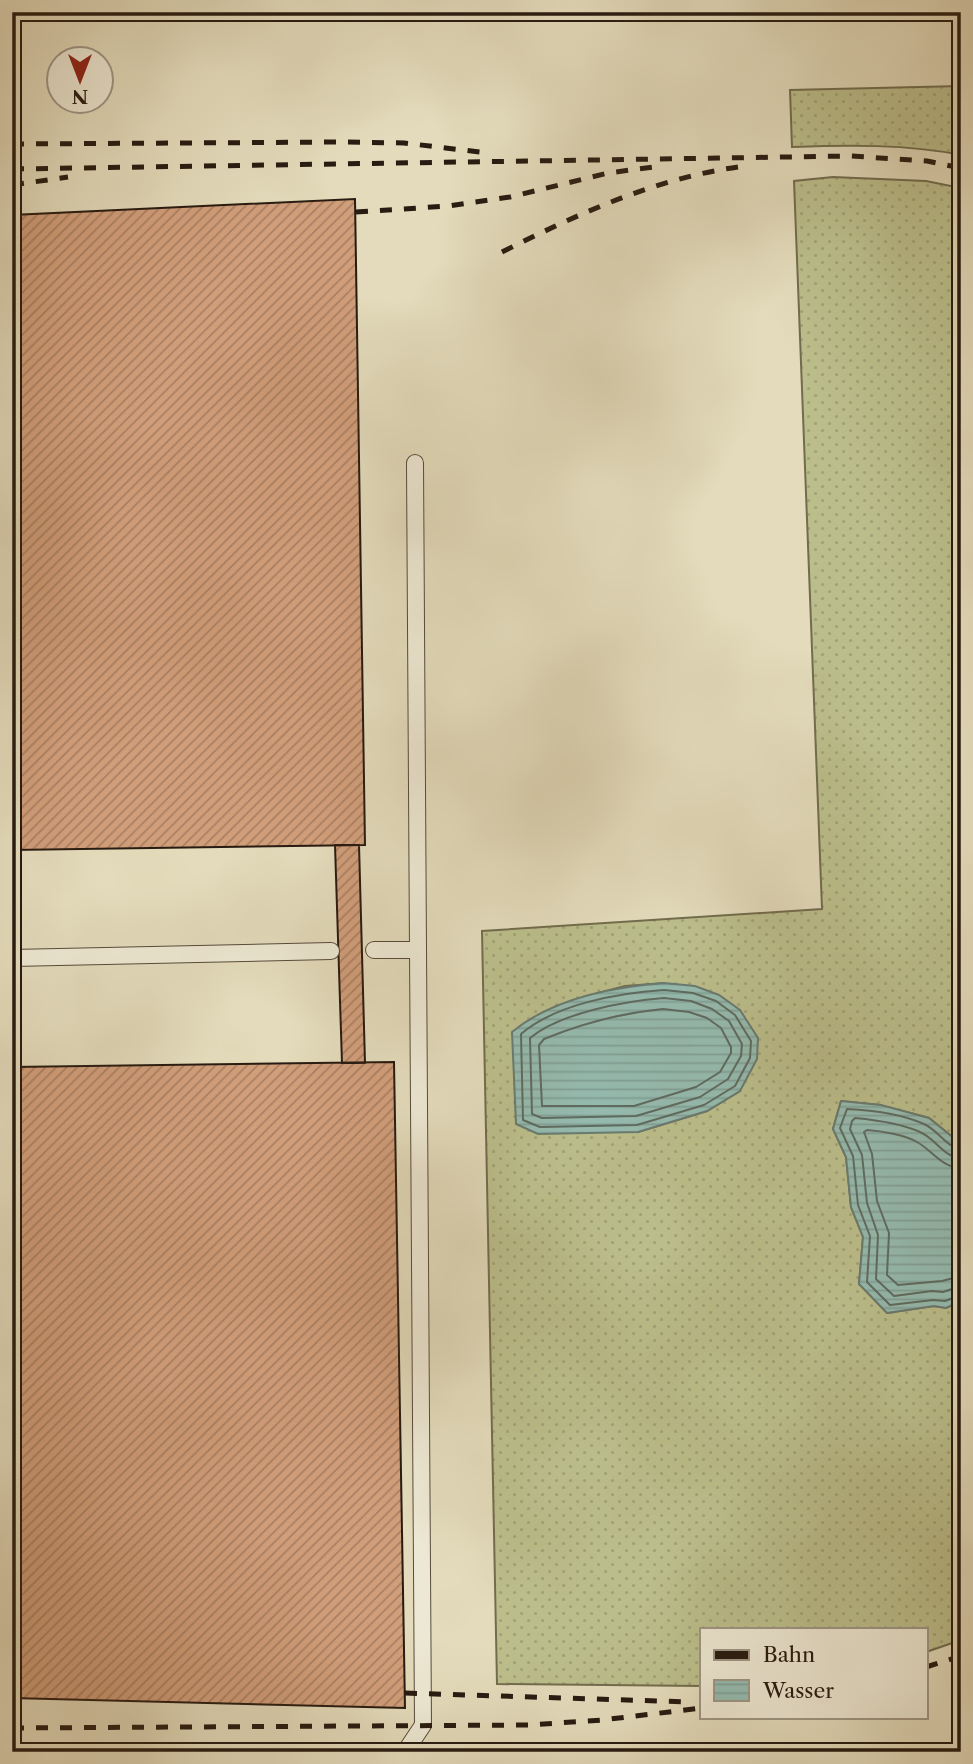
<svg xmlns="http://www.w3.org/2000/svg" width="973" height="1764" viewBox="0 0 973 1764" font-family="'Libre Caslon Text',serif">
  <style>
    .grass { fill: url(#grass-dots); stroke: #726c4e; stroke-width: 2; fill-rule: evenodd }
    .water { fill: url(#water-rules); stroke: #697b70; stroke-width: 2 }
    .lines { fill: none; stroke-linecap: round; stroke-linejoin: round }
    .shore { stroke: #5e6b60; stroke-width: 2 }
    .building { fill: url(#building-hatch); stroke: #281b11; stroke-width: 2 }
    .lane-casing { stroke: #574b3c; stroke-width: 18 }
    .lane { stroke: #ede8d3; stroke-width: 16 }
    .rail { stroke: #281b11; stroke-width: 5; stroke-dasharray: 12 12; stroke-linecap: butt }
  </style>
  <defs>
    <pattern id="grass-dots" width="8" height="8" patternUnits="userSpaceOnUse" patternTransform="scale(1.75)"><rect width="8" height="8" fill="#bbbe8b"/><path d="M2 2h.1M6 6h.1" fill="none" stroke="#a1a377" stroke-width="1.8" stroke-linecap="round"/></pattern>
    <pattern id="water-rules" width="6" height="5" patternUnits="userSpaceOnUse" patternTransform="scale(1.75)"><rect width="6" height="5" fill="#95bbaf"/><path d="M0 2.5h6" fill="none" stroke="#80a096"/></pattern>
    <pattern id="building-hatch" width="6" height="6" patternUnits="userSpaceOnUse" patternTransform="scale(1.75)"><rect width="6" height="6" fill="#d19e7a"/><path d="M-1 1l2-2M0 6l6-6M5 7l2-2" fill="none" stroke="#aa8063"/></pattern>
  </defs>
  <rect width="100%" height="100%" fill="#e3dbbb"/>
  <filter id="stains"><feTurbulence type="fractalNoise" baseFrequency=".00286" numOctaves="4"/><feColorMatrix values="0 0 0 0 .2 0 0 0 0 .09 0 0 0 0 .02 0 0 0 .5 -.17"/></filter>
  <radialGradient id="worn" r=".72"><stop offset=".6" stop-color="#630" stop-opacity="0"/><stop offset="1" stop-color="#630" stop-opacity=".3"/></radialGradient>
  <path class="grass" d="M961 86V155C906 144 848 145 792 147L790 90Z
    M833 177 926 181 961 188V1144L929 1118 880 1105 841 1101 833 1129 846 1157 851 1207 863 1237 859 1284 887 1313 934 1306 946 1308 961 1301V1640L926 1652V1629H702V1686L497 1684 482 931 822 909 794 181ZM664 983 740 1091 707 1111 638 1132 583 997 625 986Z"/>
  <path class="water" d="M664 983 695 986 719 995 740 1010 758 1038 757 1059 740 1091 707 1111 638 1132 538 1134 516 1124 512 1032C553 998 612 987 664 983Z
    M841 1101 881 1105 929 1118 961 1144V1301L946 1308 934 1306 887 1313 859 1284 863 1237 851 1207 846 1157 833 1129Z"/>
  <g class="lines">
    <path class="shore" d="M664 990 693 993 716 1001 735 1015 751 1041 750 1058 735 1086 704 1105 637 1125 540 1127 523 1120 521 1034C556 1004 618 993 664 990Z
      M664 998 691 1001 712 1009 729 1021 742 1044 741 1056 728 1079 700 1097 636 1116 542 1118 532 1114 530 1038C560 1013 625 1001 664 998Z
      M663 1009 689 1012 707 1018 721 1028 731 1047V1053L720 1072 696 1087 634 1106H542L539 1045 544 1039C583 1023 621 1013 663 1009Z
      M961 1149C946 1147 938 1130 924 1124 901 1114 872 1110 847 1109L840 1128 853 1156 858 1205 870 1236 867 1282 890 1305 933 1300 945 1301 961 1295
      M961 1158C943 1157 935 1138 920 1132 900 1123 876 1120 855 1118L852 1121 850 1129 862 1155 867 1203 878 1235 876 1279 894 1296 932 1291 943 1292 961 1286
      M961 1168C941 1167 933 1151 917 1142 905 1135 882 1131 867 1130L864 1132 872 1154 877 1201 889 1233 887 1275 898 1285 942 1281 961 1276"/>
  </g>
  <path class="building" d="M147 12H690L147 21Z
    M355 199 365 845 12 850V215Z
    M335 845H359L365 1063H342Z
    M394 1062 405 1708 12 1698V1067Z"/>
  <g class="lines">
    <defs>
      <path id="lane" d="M374 950H418L415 463
        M12 958 331 951
        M405 1752 423 1725 418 950"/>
    </defs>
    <use href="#lane" class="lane-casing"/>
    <use href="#lane" class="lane"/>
    <path class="rail" d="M12 144 344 142 404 143 488 153
      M12 169 851 156 927 161 961 168
      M12 185 68 177
      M356 212 449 206 510 197 608 173 653 167
      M502 252C580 213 658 177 745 166
      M926 1667 961 1656
      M405 1693 691 1702
      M12 1728 529 1725 602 1720 702 1708"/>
  </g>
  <rect width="973" height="1764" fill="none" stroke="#e3dbbb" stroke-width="42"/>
  <rect x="14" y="14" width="945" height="1736" fill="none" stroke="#281b11" stroke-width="3.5"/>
  <rect x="21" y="21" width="931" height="1722" fill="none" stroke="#281b11" stroke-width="2"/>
  <rect x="700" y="1628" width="228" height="91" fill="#ede8d3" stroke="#9e9685" stroke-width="2"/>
  <rect x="714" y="1650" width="35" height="10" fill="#281b11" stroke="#9e9685" stroke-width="2"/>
  <text x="763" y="1662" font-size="21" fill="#281b11">Bahn</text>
  <rect x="714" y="1680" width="35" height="21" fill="url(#water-rules)" stroke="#9e9685" stroke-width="2"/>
  <text x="763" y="1698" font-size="21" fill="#281b11">Wasser</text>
  <g transform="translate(80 80) rotate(180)"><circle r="33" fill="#ede8d3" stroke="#9e9685" stroke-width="2"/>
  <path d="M0-5L12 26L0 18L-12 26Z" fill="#8f2418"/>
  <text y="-10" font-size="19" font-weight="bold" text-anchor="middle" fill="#281b11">N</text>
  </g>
  <rect width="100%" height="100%" filter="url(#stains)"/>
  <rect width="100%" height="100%" fill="url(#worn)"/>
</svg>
